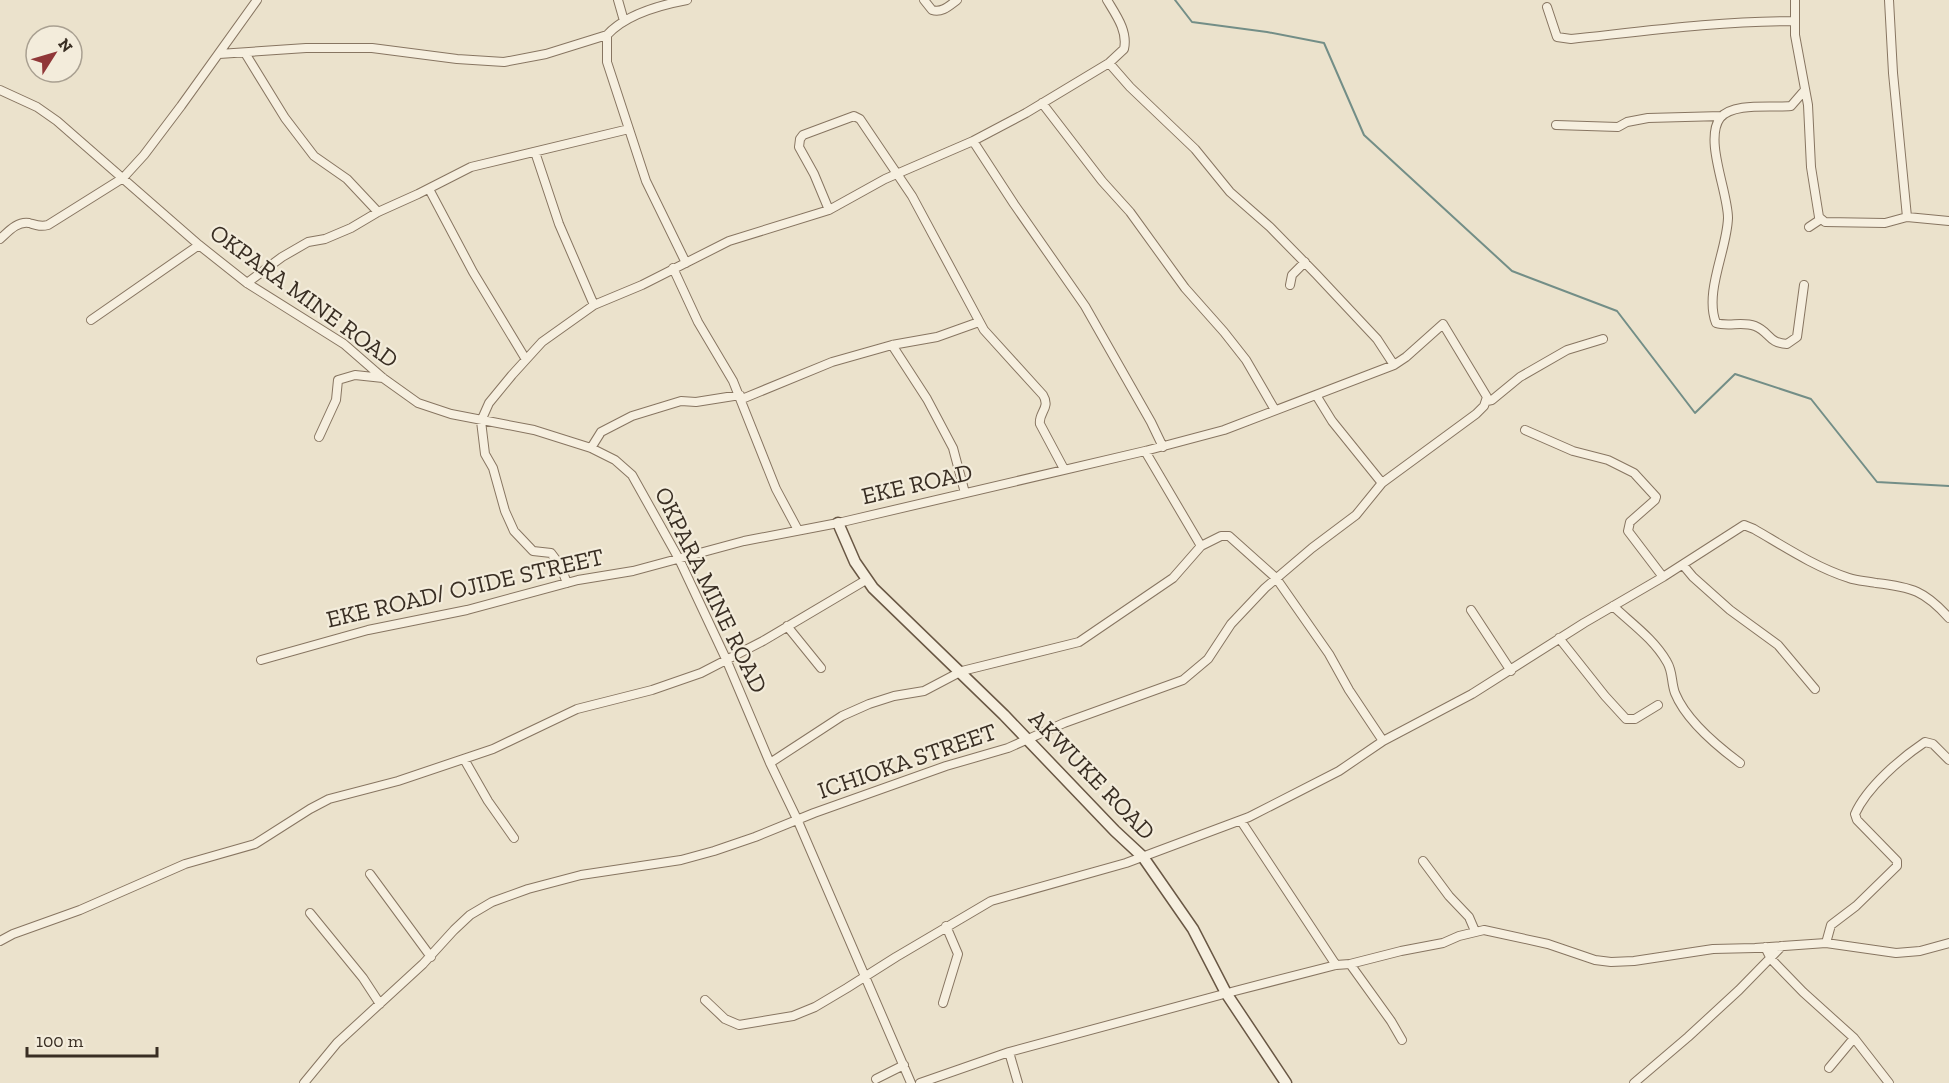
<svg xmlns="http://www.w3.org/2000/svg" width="1949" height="1083" viewBox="0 0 1949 1083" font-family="'Zilla Slab',serif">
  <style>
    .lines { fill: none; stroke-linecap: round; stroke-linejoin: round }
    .stream { stroke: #738e87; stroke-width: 2 }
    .street-casing { stroke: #877561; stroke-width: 10 }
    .secondary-casing { stroke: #695744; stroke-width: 13 }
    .street { stroke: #f6efdf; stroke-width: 8 }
    .secondary { stroke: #f6efdf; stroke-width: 10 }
    .labels { text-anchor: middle; stroke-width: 4.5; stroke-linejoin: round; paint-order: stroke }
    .street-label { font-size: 24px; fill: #392e23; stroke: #f3ecdb }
  </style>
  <rect width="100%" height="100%" fill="#ebe2cc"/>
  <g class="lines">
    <path class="stream" d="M1175 0 1192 22 1267 32 1324 43 1364 135 1512 271 1617 311 1695 413 1735 374 1811 399 1877 482 1949 486"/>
    <defs>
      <path id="street" d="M618 0 624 21
        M924 0 932 10C942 13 949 6 957 0
        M1795 0V35L1808 105 1811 167 1819 217 1825 222 1885 223 1907 217
        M1889 0 1893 73 1907 217 1949 221
        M1547 7 1557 37 1571 39C1646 31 1719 21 1795 21
        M245 53 285 118 314 156 347 179 378 212
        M219 54 306 48H372L457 59 504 62 546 54 607 35
        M1109 63 1130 87 1195 149 1230 192 1270 227 1316 274 1377 339 1394 365
        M0 90 37 107 57 121 199 245 247 283 344 344 383 378 418 403 451 414 534 430 591 448 615 460 632 475 679 559 726 659 770 763 797 819 911 1083
        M1804 91 1791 106C1772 108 1733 102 1720 118 1704 140 1728 192 1728 218 1727 250 1704 292 1716 323 1729 327 1742 321 1755 326 1770 332 1768 343 1787 344L1797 337 1804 285
        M1042 103 1102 181 1130 212 1185 288 1224 332 1246 360 1275 410
        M1556 125 1618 127 1627 122 1648 118 1722 116
        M973 141 1014 204 1085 306 1151 422 1163 447
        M535 152 559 224 594 305
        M429 189 473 272 525 358
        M829 210 814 174 799 147 800 139 803 135 854 116 860 119 912 196 984 330 1043 395C1051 408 1038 413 1040 424L1064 469
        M1809 227 1821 219
        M0 239C8 232 17 221 29 223 36 225 40 227 48 225L123 178 144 155 181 106 257 0
        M686 263 646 181 607 62V35C626 14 660 5 687 0
        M673 268 698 322 733 381 776 489 798 530
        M247 283 282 257 308 242 325 239 351 228 378 212 418 194 471 167 629 129
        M1290 285 1292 275 1305 262
        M91 320 199 245
        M892 345 927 399 953 448 965 493
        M1316 395 1332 421 1382 483
        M742 399 832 362 892 345 937 337 979 322
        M1487 401 1492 400 1520 377 1567 350 1603 339
        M1525 430 1573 451 1608 460 1634 473 1656 497 1655 500 1630 522 1628 531 1663 577
        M319 437 336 400 338 380 355 375 383 378
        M591 448 601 432 632 416 681 401 696 402 740 395
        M1145 451 1201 546
        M1683 565 1693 577 1730 610 1778 645 1815 689
        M567 583 560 565 551 553 533 551 514 531 505 511 493 468 485 454 481 421 489 403 512 375 542 342 594 305 642 285 729 241 829 210 885 179 973 141 1026 113 1109 63 1124 49C1128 31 1116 15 1107 0
        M1613 606C1631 623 1654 639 1667 662 1673 672 1671 682 1675 693 1686 720 1717 746 1740 763
        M1471 610 1511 671
        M787 626 821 668
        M1559 638 1605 696 1626 719H1635L1658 705
        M261 660 368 630 467 610 578 580 633 571 744 541 838 523 1145 451 1224 430 1394 365 1406 357 1443 324 1487 397 1484 406 1476 414 1382 483 1356 515 1312 548 1265 588 1231 624 1208 659 1183 680 1064 723 1008 748 946 766 814 813 755 837 714 851 681 860 581 875 528 889 492 902 470 915 454 930 423 964 337 1043 304 1083
        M464 759 488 801 514 838
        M770 763 842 716 869 704 894 696 924 691 962 671 1079 642 1173 578 1201 546 1221 536H1229L1276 578 1329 654 1349 690 1383 741
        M1241 821 1336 965
        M1423 861 1449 896 1469 917 1475 931
        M370 874 431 957
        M310 913 363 978 380 1004
        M0 941 13 934 80 910 185 864 255 844 310 809 329 799 398 781 493 749 577 709 652 690 701 673 763 641 866 580
        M1826 943 1831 925 1856 906 1897 866V861L1857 820 1855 814C1867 787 1901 758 1925 742L1933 744 1949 760
        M1765 947 1771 959 1803 992 1854 1038 1889 1083
        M1350 964 1391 1021 1402 1040
        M705 1000 725 1019 739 1025 793 1016 815 1007 847 988 896 957 991 901 1126 863 1249 817 1339 771 1383 741 1472 694 1584 623 1663 577 1744 525 1754 529C1785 547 1815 567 1849 578 1857 581 1868 581 1876 583 1912 587 1925 591 1949 618
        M943 1003 958 954 946 926
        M1009 1052 1018 1083
        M1829 1068 1854 1038
        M876 1079 904 1065
        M920 1083 1009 1052 1235 991 1336 965 1350 964 1401 951 1443 943 1459 936 1484 930 1548 944 1595 960 1611 962 1634 961 1713 949 1755 948 1826 943 1896 953 1920 951 1949 943
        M1634 1083 1688 1037 1739 990 1782 946"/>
      <path id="secondary" d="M838 523 855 562 873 588 1004 715 1115 831 1143 857 1193 929 1226 993 1286 1083"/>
    </defs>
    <use href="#street" class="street-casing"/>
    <use href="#secondary" class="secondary-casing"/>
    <use href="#street" class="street"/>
    <use href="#secondary" class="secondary"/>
  </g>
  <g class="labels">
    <g class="street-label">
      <text transform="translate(304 296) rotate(36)" y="8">OKPARA MINE ROAD</text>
      <text transform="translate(917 484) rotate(-13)" y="8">EKE ROAD</text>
      <text transform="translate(465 588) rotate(-13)" y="8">EKE ROAD/ OJIDE STREET</text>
      <text transform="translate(711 590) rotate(64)" y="8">OKPARA MINE ROAD</text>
      <text transform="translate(907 761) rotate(-19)" y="8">ICHIOKA STREET</text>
      <text transform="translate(1092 775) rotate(46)" y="8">AKWUKE ROAD</text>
    </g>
  </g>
  <g transform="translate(54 54) rotate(53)"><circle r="28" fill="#f3ecdb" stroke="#a9a091" stroke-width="1.5"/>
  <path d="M0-4.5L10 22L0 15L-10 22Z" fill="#903738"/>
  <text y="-9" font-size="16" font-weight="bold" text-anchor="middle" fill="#392e23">N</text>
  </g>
  <path d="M27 1047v9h130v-9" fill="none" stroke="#392e23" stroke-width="3"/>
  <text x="36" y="1047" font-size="18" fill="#392e23" stroke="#f3ecdb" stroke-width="4.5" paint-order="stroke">100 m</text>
</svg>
